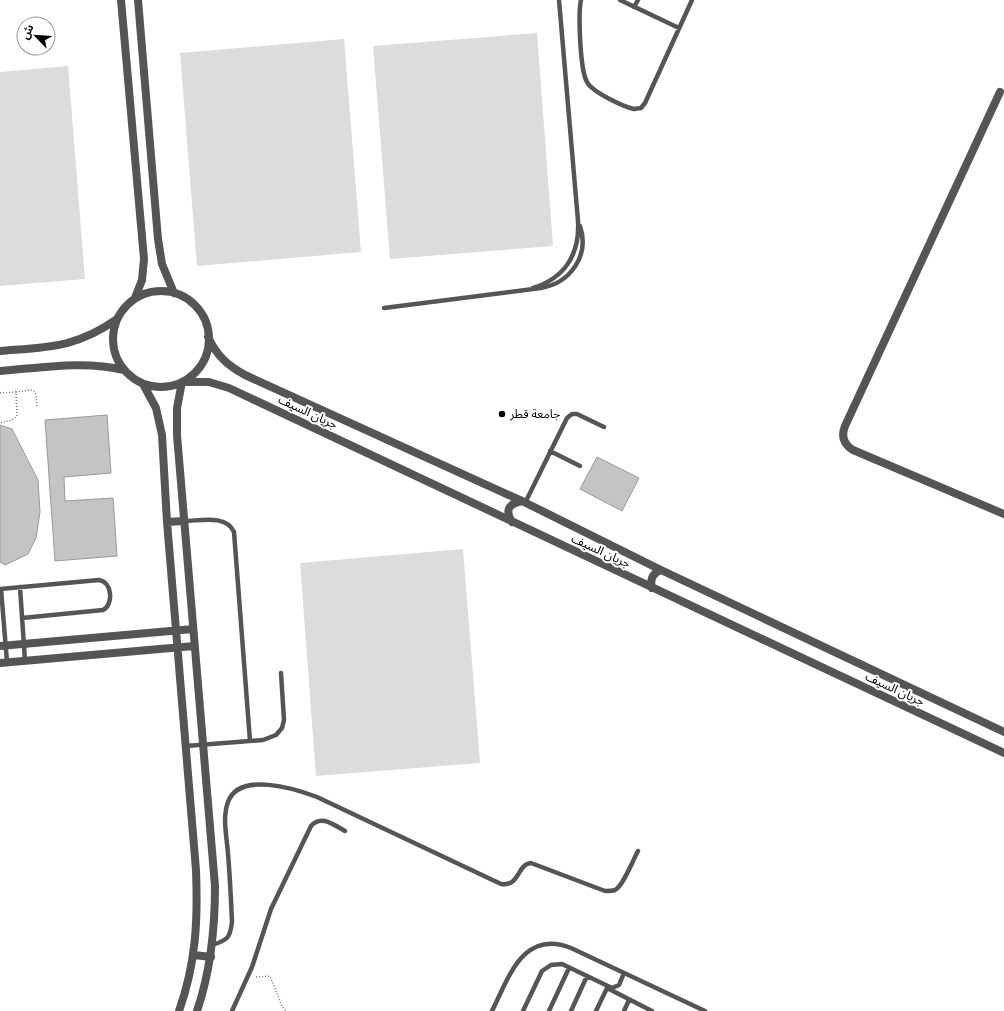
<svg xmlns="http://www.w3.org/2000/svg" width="1004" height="1011" viewBox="0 0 1004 1011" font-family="Karla,'Noto Sans Arabic',sans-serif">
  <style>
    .green { fill: #dcdcdc }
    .building { fill: #c4c4c4; stroke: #999 }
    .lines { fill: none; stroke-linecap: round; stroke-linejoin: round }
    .path { stroke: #777; stroke-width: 1.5; stroke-dasharray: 1 2; stroke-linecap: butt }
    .lane { stroke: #555; stroke-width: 4.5 }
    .street { stroke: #555; stroke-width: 8 }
    .poi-dot { fill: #000; stroke: #fff; stroke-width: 1.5 }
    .labels { text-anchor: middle; stroke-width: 4; stroke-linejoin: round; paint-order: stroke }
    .street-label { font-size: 12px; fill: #000; stroke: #fff }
    .poi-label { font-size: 12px; fill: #000; stroke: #fff; text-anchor: start }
  </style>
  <rect width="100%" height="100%" fill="#fff"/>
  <path class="green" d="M537 33 553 246 390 259 373 46Z
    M344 39 361 252 197 266 180 53Z
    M68 66 85 279 0 286V72Z
    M463 549 480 763 316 776 300 563Z"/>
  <path class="building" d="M107 415 111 473 64 477 65 501 113 498 117 556 55 561 45 420Z
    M0 425 12 429 38 480 40 512 36 538 28 554 5 565 0 562Z
    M597 457 639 478 622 511 580 489Z"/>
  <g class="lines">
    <path class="path" d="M16 392 31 390 34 391 36 395 37 407
      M0 393 16 392 17 416 12 420 0 423
      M256 977 270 976 282 1006 286 1011"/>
    <path class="lane" d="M581 0C578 14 580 70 587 82 592 92 624 107 634 109L641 108 645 103 692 0
      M620 0 679 28
      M634 7 638 0
      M533 288C565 278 580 254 578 221L559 0
      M384 308 541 288C570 283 590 256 580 226
      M550 451 580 466
      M525 503 567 418 572 414H577L604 427
      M184 521C200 521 226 514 234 532L250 741
      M20 587 25 661
      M0 589 99 580C112 582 114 604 103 610L22 618
      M1 589 7 662
      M186 746 263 740 276 735 282 728 284 720 281 673
      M212 945C228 940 230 938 232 922 231 899 230 877 228 854 227 838 222 818 228 802 239 771 296 789 317 797L501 884C520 887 517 864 531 863L605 891C608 891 612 891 615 890 623 886 633 860 638 851
      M609 989 652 1011
      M232 1011 252 967 271 909 311 826C321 814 334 825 345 831
      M492 1011C509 977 523 929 571 948L705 1011
      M523 1011 542 971 551 965 562 964 612 988 619 985 624 973
      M549 1011 569 968
      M571 1011 587 976
      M596 1011 608 986
      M624 1011 629 1000"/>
    <path class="street" d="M121 0 144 259 142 280 135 298
      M138 0 158 239 162 264 174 293
      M1000 92 845 426C841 436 843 444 853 450L1004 514
      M113 339a48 48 0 1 1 96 0a48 48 0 1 1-96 0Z
      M208 337C217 356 227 365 245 375L522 501 661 570 1004 732
      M0 351C48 347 76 348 117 319
      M0 371C41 368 83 360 124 370
      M182 382 177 408V435L215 886C215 929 211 970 197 1011
      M186 382H209L229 388 1004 753
      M143 384 156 408 162 435 167 522 196 870C198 921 196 963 179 1011
      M167 522 184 521
      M512 522C505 510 508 504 522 501
      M652 588C650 580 652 573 661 570
      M0 646 193 629
      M0 663 194 646
      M194 955 211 957"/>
  </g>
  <circle class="poi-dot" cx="502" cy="414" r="4"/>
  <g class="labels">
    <g class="street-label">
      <text transform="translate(308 412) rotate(25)" y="4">جريان السيف</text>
      <text transform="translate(601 551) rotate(25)" y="4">جريان السيف</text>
      <text transform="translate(895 689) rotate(25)" y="4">جريان السيف</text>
    </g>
    <g class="poi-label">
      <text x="510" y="418">جامعة قطر</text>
    </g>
  </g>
  <g transform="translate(36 36) rotate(295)"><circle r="19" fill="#ffffff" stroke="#999999"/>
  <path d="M0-3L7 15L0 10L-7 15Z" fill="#000000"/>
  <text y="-6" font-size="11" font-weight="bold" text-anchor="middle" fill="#000000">ش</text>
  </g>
</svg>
